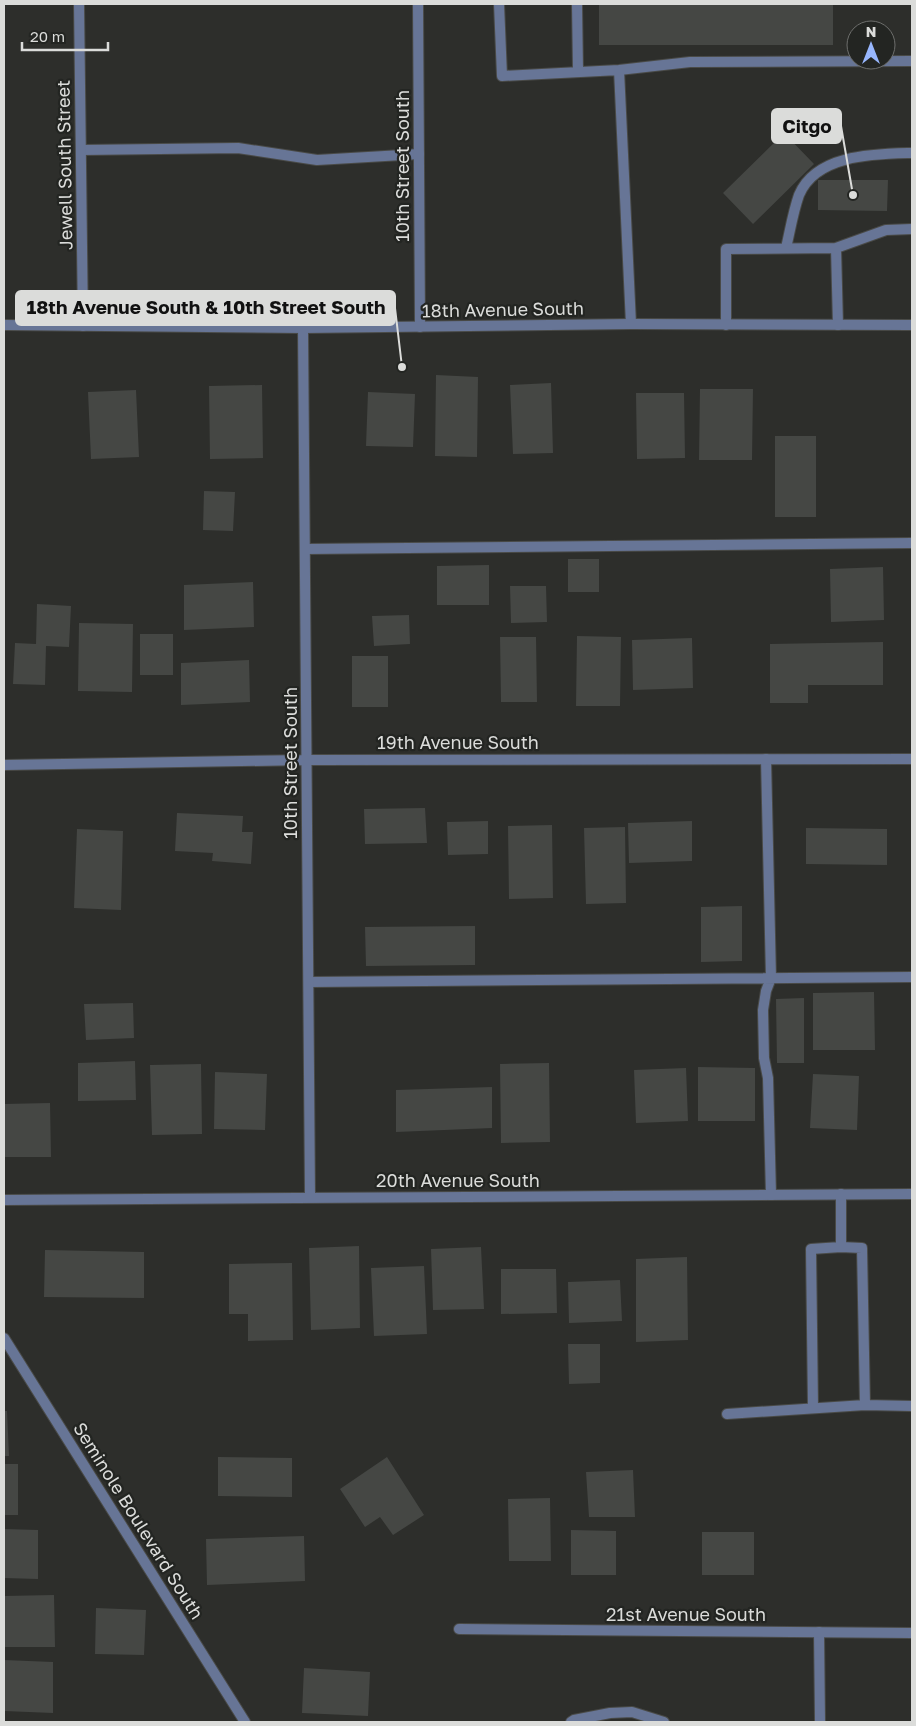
<svg xmlns="http://www.w3.org/2000/svg" width="916" height="1726" viewBox="0 0 916 1726" font-family="'Golos Text',sans-serif">
  <style>
    .building { fill: #454744 }
    .lines { fill: none; stroke-linecap: round; stroke-linejoin: round }
    .service-casing { stroke: #494a47; stroke-width: 12 }
    .minor-casing { stroke: #494a47; stroke-width: 12 }
    .tertiary-casing { stroke: #494a47; stroke-width: 12 }
    .service { stroke: #677596; stroke-width: 10 }
    .minor { stroke: #677596; stroke-width: 10 }
    .tertiary { stroke: #677596; stroke-width: 10 }
    .labels { text-anchor: middle; stroke-width: 4.5; stroke-linejoin: round; paint-order: stroke }
    .street-label { font-size: 18px; fill: #dbdcda; stroke: #232522 }
    .leader { fill: none; stroke: #dbdcda; stroke-width: 2 }
    .callout-dot { fill: #dbdcda; stroke: #232522; stroke-width: 2 }
    .callout { fill: #dbdcda; stroke: #dbdcda; stroke-width: 2 }
    .callout-label { font-size: 19px; text-anchor: middle; font-weight: bold; fill: #111 }
  </style>
  <rect width="100%" height="100%" fill="#2d2e2b"/>
  <path class="building" d="M599 4H833V45H599Z
    M784 133 814 164 753 224 723 193Z
    M818 180H888L887 211 818 210Z
    M436 375 478 377 477 457 435 456Z
    M551 383 553 453 513 454 510 385Z
    M262 385 263 458 210 459 209 386Z
    M700 389H753L752 460H699Z
    M136 390 139 457 91 459 88 392Z
    M368 392 415 394 413 447 366 446Z
    M636 393H684L685 458 637 459Z
    M775 436H816V517H775Z
    M204 491 235 492 233 531 203 530Z
    M568 559H599V592H568Z
    M489 565V605H437V566Z
    M883 567 884 620 831 622 830 569Z
    M253 582 254 627 184 630V585Z
    M510 586H546L547 622 511 623Z
    M37 604 71 606 69 647 46 646 45 685 13 684 15 643 36 644Z
    M409 615 410 644 374 646 372 616Z
    M79 623 133 624 132 692 78 691Z
    M140 634H173V675H140Z
    M577 636 621 637 620 706H576Z
    M500 637H536L537 702H501Z
    M692 638 693 688 633 690 632 640Z
    M883 642V685H808V703H770V644Z
    M352 656H388V707H352Z
    M249 660 250 702 181 705V663Z
    M425 808 427 843 365 844 364 809Z
    M177 813 243 816 242 832H253L251 864 212 861 213 853 175 851Z
    M488 821V854L448 855 447 822Z
    M692 821V861L629 863 628 823Z
    M552 825 553 898 509 899 508 826Z
    M625 827 626 903 586 904 584 828Z
    M806 828 887 829V865L806 864Z
    M77 829 123 831 121 910 74 908Z
    M742 906V961L701 962V907Z
    M475 926V965L366 966 365 927Z
    M874 992 875 1050H813V993Z
    M804 998V1063H777L776 999Z
    M133 1003 134 1038 86 1040 84 1004Z
    M135 1061 136 1100 78 1101V1063Z
    M549 1063 550 1142 501 1143 500 1064Z
    M201 1064 202 1134 152 1135 150 1065Z
    M698 1067 755 1068V1121H698Z
    M686 1068 688 1121 636 1123 634 1070Z
    M215 1072 267 1074 265 1130 214 1129Z
    M813 1074 859 1076 857 1130 810 1128Z
    M492 1087V1128L396 1132V1090Z
    M50 1103 51 1157H4V1104Z
    M359 1246 360 1328 311 1330 309 1248Z
    M481 1247 484 1309 433 1310 431 1249Z
    M45 1250 144 1252V1298L44 1297Z
    M687 1257 688 1340 636 1342V1259Z
    M292 1263 293 1340 248 1341V1314H229V1264Z
    M424 1266 427 1334 374 1336 371 1268Z
    M501 1269H556L557 1313 501 1314Z
    M620 1280 622 1321 569 1323 568 1282Z
    M568 1344H600V1383L569 1384Z
    M4 1411H7L9 1456H4Z
    M218 1457 292 1458V1497L218 1496Z
    M387 1457 424 1515 393 1535 380 1517 365 1527 340 1489Z
    M4 1464H18V1515H4Z
    M633 1470 635 1517H589L586 1472Z
    M550 1498 551 1561H509L508 1499Z
    M4 1529 38 1530V1579L4 1578Z
    M571 1530 616 1531V1575H571Z
    M702 1532H754V1575H702Z
    M304 1536 305 1581 207 1585 206 1539Z
    M54 1595 55 1647H4V1596Z
    M96 1608 146 1610 144 1655 95 1654Z
    M4 1660 53 1662V1713L4 1711Z
    M304 1668 370 1672 368 1716 302 1713Z"/>
  <g class="lines">
    <defs>
      <path id="service" d="M499 4 502 76 619 70 690 62 912 61
        M577 4 578 71
        M619 70 631 324
        M81 150 238 148 317 160 419 154
        M786 248C790 231 793 212 799 195 816 154 875 154 912 153
        M836 248 838 325
        M726 325V249L836 248 886 230 912 229
        M305 549 912 543
        M766 759 771 978 766 991 763 1010 764 1058 768 1078 771 1195
        M309 982 912 977
        M841 1194V1247L862 1248 865 1405 912 1406
        M813 1408 811 1249 841 1247
        M727 1414 865 1405
        M819 1632 820 1722
        M571 1722 574 1720 610 1713 632 1712 664 1722"/>
      <path id="minor" d="M79 4 83 326
        M418 4 420 327
        M303 328 310 1198
        M4 765 307 760 912 759
        M4 1200 912 1194
        M4 1338 245 1722
        M459 1629 912 1633"/>
      <path id="tertiary" d="M4 325 303 328 631 324 912 325"/>
    </defs>
    <use href="#service" class="service-casing"/>
    <use href="#minor" class="minor-casing"/>
    <use href="#tertiary" class="tertiary-casing"/>
    <use href="#service" class="service"/>
    <use href="#minor" class="minor"/>
    <use href="#tertiary" class="tertiary"/>
  </g>
  <g class="labels">
    <g class="street-label">
      <text transform="translate(65 165) rotate(-91)" y="6">Jewell South Street</text>
      <text transform="translate(403 166) rotate(-90)" y="6">10th Street South</text>
      <text transform="translate(503 310) rotate(-1)" y="6">18th Avenue South</text>
      <text x="458" y="749">19th Avenue South</text>
      <text transform="translate(291 763) rotate(-90)" y="6">10th Street South</text>
      <text x="458" y="1187">20th Avenue South</text>
      <text transform="translate(138 1521) rotate(58)" y="6">Seminole Boulevard South</text>
      <text x="686" y="1621">21st Avenue South</text>
    </g>
  </g>
  <path class="leader" d="M853 195L841 126M402 367L395 308"/>
  <g class="callout-dot">
    <circle cx="853" cy="195" r="5"/>
    <circle cx="402" cy="367" r="5"/>
  </g>
  <g class="callout">
    <rect x="772" y="109" width="69" height="34" rx="5"/>
    <rect x="16" y="291" width="379" height="34" rx="5"/>
  </g>
  <g class="callout-label">
    <text x="807" y="133">Citgo</text>
    <text x="206" y="314">18th Avenue South &amp; 10th Street South</text>
  </g>
  <rect width="916" height="1726" fill="none" stroke="#dbdcda" stroke-width="10"/>
  <g transform="translate(871 45)"><circle r="24" fill="#232522" stroke="#6d6e6c"/>
  <path d="M0-4L9 19L0 12L-9 19Z" fill="#97b6fd"/>
  <text y="-8" font-size="14" font-weight="bold" text-anchor="middle" fill="#dbdcda">N</text>
  </g>
  <path d="M22 42v8h86v-8" fill="none" stroke="#dbdcda" stroke-width="2.5"/>
  <text x="30" y="42" font-size="15" fill="#dbdcda" stroke="#232522" stroke-width="4" paint-order="stroke">20 m</text>
</svg>
